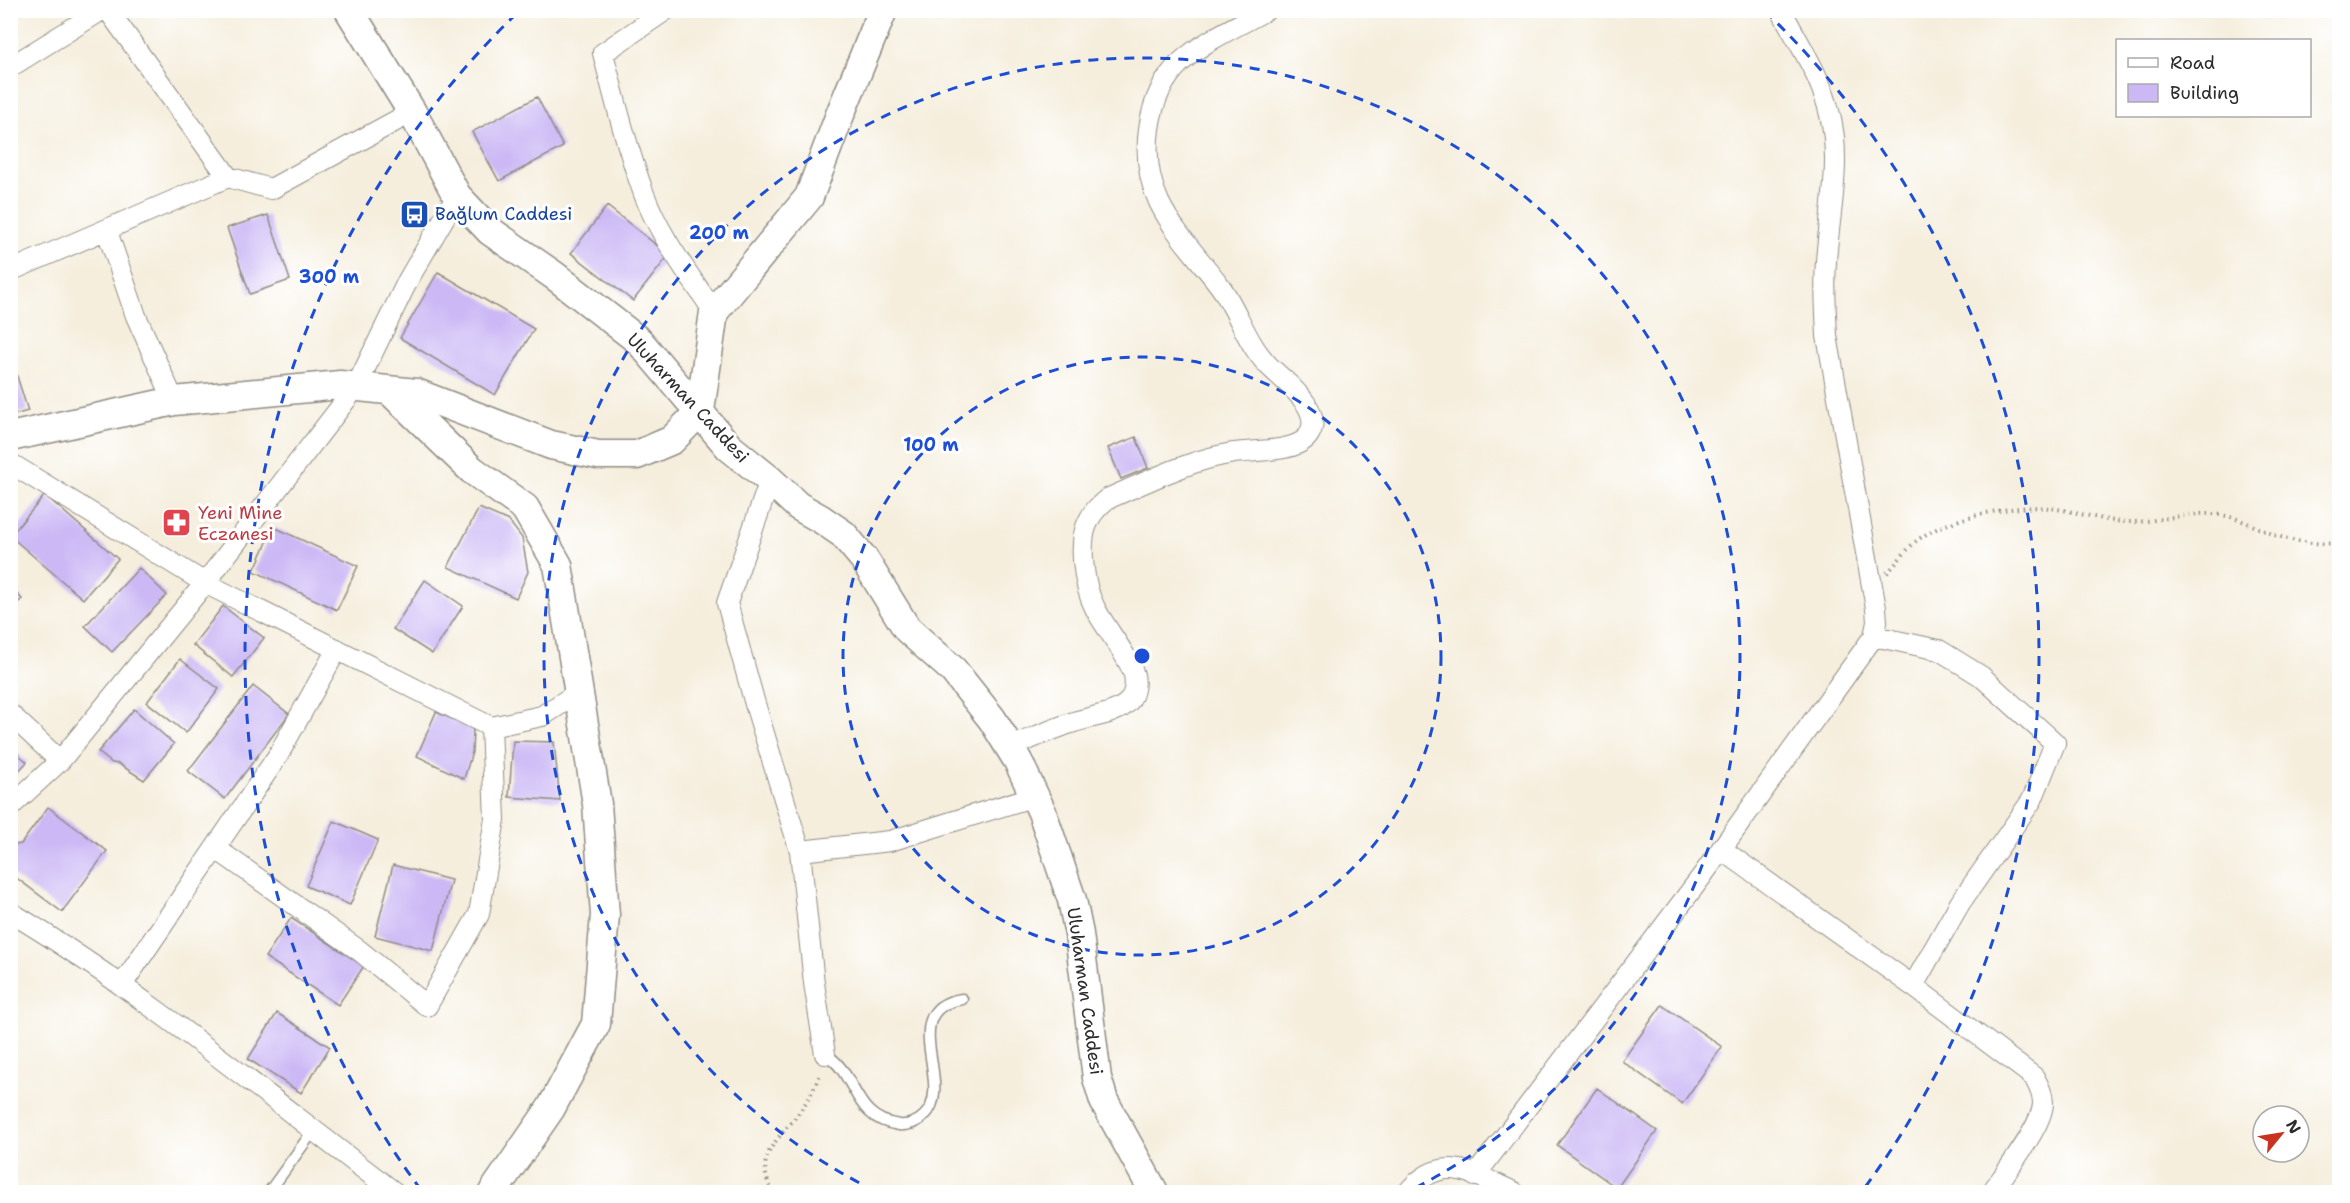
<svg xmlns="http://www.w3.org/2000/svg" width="2350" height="1203" viewBox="0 0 2350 1203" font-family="'Shantell Sans',sans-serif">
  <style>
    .building { fill: #cbb8f5 }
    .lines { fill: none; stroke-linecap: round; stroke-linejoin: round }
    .lane-casing { stroke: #908c84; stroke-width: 13 }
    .street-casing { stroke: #908c84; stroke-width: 22 }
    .secondary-casing { stroke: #908c84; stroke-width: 31 }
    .path { stroke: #908c84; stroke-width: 4; stroke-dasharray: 1.5 4.5; stroke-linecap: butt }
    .lane { stroke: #fff; stroke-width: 10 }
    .street { stroke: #fff; stroke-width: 20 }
    .secondary { stroke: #fff; stroke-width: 28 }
    .ring { fill: none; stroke: #1d4ed8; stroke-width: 3; stroke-dasharray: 10 8 }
    .labels { text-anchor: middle; stroke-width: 6; stroke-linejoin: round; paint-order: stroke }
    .transit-label { font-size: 18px; fill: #164399; stroke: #fff; text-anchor: start }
    .street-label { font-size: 18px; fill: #2b2b2b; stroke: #fff }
    .health-label { font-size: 18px; fill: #be3a42; stroke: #fff; text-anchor: start }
    .centre { fill: #1d4ed8; stroke: #fff; stroke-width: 3 }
    .ring-label { font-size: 18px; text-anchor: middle; font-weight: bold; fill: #1d4ed8; stroke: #fff; stroke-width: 6; stroke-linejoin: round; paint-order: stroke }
  </style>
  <rect width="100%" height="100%" fill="#fff"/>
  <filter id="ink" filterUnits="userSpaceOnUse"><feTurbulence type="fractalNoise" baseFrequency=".0167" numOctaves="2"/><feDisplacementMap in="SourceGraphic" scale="12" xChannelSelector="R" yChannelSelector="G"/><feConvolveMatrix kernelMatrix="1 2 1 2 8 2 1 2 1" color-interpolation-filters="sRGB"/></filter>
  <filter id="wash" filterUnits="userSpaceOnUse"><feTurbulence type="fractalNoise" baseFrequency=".008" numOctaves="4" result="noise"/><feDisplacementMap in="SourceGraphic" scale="24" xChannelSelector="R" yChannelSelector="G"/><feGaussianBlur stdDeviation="1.35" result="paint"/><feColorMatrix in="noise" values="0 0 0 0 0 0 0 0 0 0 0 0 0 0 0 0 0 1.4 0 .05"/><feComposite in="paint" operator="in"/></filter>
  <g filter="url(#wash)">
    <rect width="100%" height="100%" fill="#f5eedd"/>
    <g id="blocks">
      <path class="building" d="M537 97 563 147 499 181 472 132Z
        M607 206 669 255 633 301 571 253Z
        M268 215 290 280 250 294 227 228Z
        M438 272 534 329 495 395 400 338Z
        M10 354 28 411 10 416Z
        M1136 437 1148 468 1121 479 1108 448Z
        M45 495 118 559 83 599 10 536Z
        M479 508 509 521 522 538 528 572 516 598 448 567Z
        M274 527 358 566 337 610 254 571Z
        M139 568 167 595 112 652 85 626Z
        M425 580 463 606 432 654 393 629Z
        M10 587 22 599 10 610Z
        M223 606 264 638 233 677 193 645Z
        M180 659 219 689 186 733 147 702Z
        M253 686 289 714 225 799 188 771Z
        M134 709 174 744 144 780 119 764 112 763 98 752Z
        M436 712 471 727 473 731 472 752 464 779 417 756Z
        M513 741 554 742 560 801 509 797Z
        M10 747 27 762 10 780Z
        M48 807 107 851 62 912 10 873V851L15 845 21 844Z
        M334 821 378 840 350 905 306 886Z
        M393 865 451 880 433 951 375 936Z
        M291 918 364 966 338 1005 265 957Z
        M1662 1005 1722 1047 1682 1104 1622 1061Z
        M277 1013 330 1047 301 1093 248 1059Z
        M1597 1088 1657 1131 1617 1188 1557 1145Z"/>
    </g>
  </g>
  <g filter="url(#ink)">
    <use href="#blocks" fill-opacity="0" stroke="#908c84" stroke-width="1.5"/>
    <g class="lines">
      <defs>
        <path id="lane" d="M825 1054C858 1073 851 1119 899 1125 908 1126 918 1122 924 1116 957 1086 894 1009 962 999
          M269 1192 313 1131"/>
        <path id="street" d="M108 10 228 177 271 189 412 112
          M666 10 603 53C615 100 627 148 644 194 660 237 689 274 714 312
          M10 67 102 10
          M107 231 136 316 174 401
          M10 271 228 177
          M10 463 205 583 491 727 495 819 479 914 427 1006 360 951 215 848
          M770 480 727 603 755 704 800 851 890 841 1035 796
          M1874 636 1939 650 1981 676 2055 743 2032 800 1960 903 1913 986
          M10 714 60 761
          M491 727 542 716 579 692
          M1010 747C1031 739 1052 729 1074 722 1091 716 1117 715 1129 701 1134 694 1136 684 1134 675 1128 655 1105 628 1095 608 1084 587 1077 541 1089 520 1093 511 1100 505 1107 499 1147 482 1191 459 1234 453 1254 450 1295 453 1308 436 1327 410 1282 380 1267 364 1246 342 1238 311 1220 286 1200 259 1174 233 1159 202 1139 159 1145 96 1181 62 1205 40 1238 26 1266 10
          M10 807 60 761 205 583 356 387 408 280 457 196
          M1721 849 1913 986 2034 1077C2038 1085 2043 1093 2043 1103 2043 1125 2005 1173 1992 1192
          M800 851 814 983 825 1054
          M10 912C146 994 268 1097 394 1192
          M122 985 277 757 337 649
          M1475 1176 1702 876 1874 636 1877 622 1876 608 1827 336C1826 311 1824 287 1826 262 1829 214 1842 162 1830 115 1822 78 1799 44 1781 10
          M1408 1192C1443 1150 1474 1175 1514 1192"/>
        <path id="secondary" d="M349 10 412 112 457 196 490 231 555 276 639 341 729 447 770 480 798 506 821 519 843 534 864 559 907 629 953 670 992 719 1018 761 1042 812 1072 900 1079 934 1097 1078 1104 1101 1154 1192
          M389 390 472 470 525 508 558 565 597 804 605 915 596 1024 551 1108 493 1192
          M10 437 174 401 340 385 416 393 551 445 598 455H637L672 440 700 411 714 312 809 197 841 112 883 10"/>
      </defs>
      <use href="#lane" class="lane-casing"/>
      <use href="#street" class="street-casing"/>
      <use href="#secondary" class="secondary-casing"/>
      <path class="path" d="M1887 573C1897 563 1905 551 1915 542 1944 518 2013 504 2050 508 2077 511 2102 522 2130 522 2161 522 2191 510 2221 515 2240 518 2255 527 2272 534 2293 542 2317 545 2340 543
        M773 1192C752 1156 778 1141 798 1114 808 1101 815 1087 821 1072"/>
      <use href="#lane" class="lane"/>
      <use href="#street" class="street"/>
      <use href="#secondary" class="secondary"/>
    </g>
  </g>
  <g class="ring">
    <circle cx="1142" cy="656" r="299"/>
    <path d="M875 1191A598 598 0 1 1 1409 1191"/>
    <path d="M421 1190A897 897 0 0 1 519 11M1765 11A897 897 0 0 1 1863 1190"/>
  </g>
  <defs>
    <symbol id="bus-square" viewBox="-11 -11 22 22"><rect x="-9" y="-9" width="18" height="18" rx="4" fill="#1a4fb4" stroke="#fff"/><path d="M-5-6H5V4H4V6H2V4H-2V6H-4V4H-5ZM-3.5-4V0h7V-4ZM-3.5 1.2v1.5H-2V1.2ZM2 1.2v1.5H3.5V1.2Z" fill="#fff"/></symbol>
    <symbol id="pharmacy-square" viewBox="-11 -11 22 22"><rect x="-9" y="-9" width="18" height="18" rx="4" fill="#e0444e" stroke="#fff"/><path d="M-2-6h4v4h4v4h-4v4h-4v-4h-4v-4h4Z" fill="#fff"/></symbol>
  </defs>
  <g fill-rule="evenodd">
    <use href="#bus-square" x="398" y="198" width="33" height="33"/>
    <use href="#pharmacy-square" x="160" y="506" width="33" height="33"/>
  </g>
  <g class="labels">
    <g class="transit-label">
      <text x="435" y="220">Bağlum Caddesi</text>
    </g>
    <g class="street-label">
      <text transform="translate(688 398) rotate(47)" y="6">Uluharman Caddesi</text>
      <text transform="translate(1085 991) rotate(82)" y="6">Uluharman Caddesi</text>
    </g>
    <g class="health-label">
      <text x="198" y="519">Yeni Mine<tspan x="198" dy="21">Eczanesi</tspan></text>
    </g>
  </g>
  <circle cx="1142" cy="656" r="9" class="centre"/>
  <g class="ring-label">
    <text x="719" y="239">200 m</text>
    <text x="329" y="283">300 m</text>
    <text x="931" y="451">100 m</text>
  </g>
  <rect width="2350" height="1203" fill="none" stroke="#fff" stroke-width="36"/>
  <rect x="2116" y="39" width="195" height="78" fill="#ffffff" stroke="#aaaaaa" stroke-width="1.5"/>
  <rect x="2128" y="58" width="30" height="9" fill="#ffffff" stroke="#aaaaaa" stroke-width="1.5"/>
  <text x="2170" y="69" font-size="18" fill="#2b2b2b">Road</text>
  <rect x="2128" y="84" width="30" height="18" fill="#cbb8f5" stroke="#aaaaaa" stroke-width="1.5"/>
  <text x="2170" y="99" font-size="18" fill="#2b2b2b">Building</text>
  <g transform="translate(2281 1134) rotate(60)"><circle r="28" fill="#ffffff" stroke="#aaaaaa" stroke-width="1.5"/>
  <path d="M0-4.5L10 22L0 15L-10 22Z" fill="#c8321e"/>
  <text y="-9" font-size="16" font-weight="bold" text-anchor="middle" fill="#2b2b2b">N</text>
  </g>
</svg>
